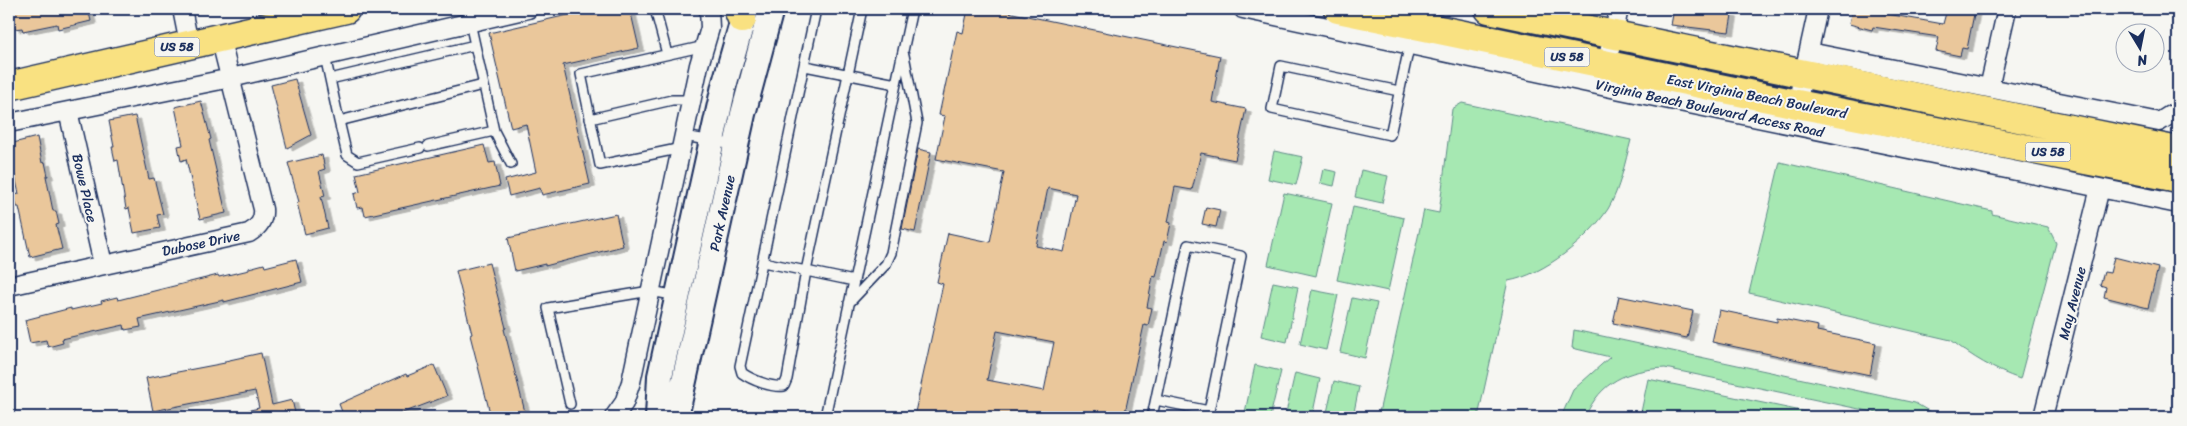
<svg xmlns="http://www.w3.org/2000/svg" width="2187" height="426" viewBox="0 0 2187 426" font-family="Sriracha,sans-serif">
  <style>
    .green { fill: #a6e8b2; stroke: #608c88 }
    .building { fill: #eac79b; stroke: #1b2f5e; fill-rule: evenodd; filter: url(#shadow) }
    .lines { fill: none; stroke-linecap: round; stroke-linejoin: round }
    .lane-casing { stroke: #1b2f5e; stroke-width: 12 }
    .street-casing { stroke: #1b2f5e; stroke-width: 21 }
    .secondary-casing { stroke: #1b2f5e; stroke-width: 28 }
    .primary-casing { stroke: #1b2f5e; stroke-width: 31 }
    .path { stroke: #1b2f5e; stroke-width: 3; stroke-dasharray: 1 4; stroke-linecap: butt }
    .lane { stroke: #f6f6f2; stroke-width: 9 }
    .street { stroke: #f6f6f2; stroke-width: 18 }
    .secondary { stroke: #f6f6f2; stroke-width: 24 }
    .primary { stroke: #f9e181; stroke-width: 28 }
    .labels { text-anchor: middle; stroke-width: 4; stroke-linejoin: round; paint-order: stroke }
    .shield { fill: #f6f6f2; stroke: #5d6b8a; stroke-width: 1 }
    .shield-label { font-size: 12px; font-weight: bold; fill: #1b2f5e }
    .street-label { font-size: 14px; fill: #1b2f5e; stroke: #f6f6f2 }
  </style>
  <defs>
    <filter id="shadow"><feDropShadow dx="5.5" dy="3" stdDeviation="0" flood-color="#0004"/></filter>
  </defs>
  <rect width="100%" height="100%" fill="#f6f6f2"/>
  <filter id="ink" filterUnits="userSpaceOnUse"><feTurbulence type="fractalNoise" baseFrequency=".02" numOctaves="2"/><feDisplacementMap in="SourceGraphic" scale="10" xChannelSelector="R" yChannelSelector="G"/><feConvolveMatrix kernelMatrix="1 2 1 2 8 2 1 2 1" color-interpolation-filters="sRGB"/></filter>
  <g filter="url(#ink)">
    <path class="green" d="M1462 103 1631 140C1625 162 1620 189 1608 209 1588 239 1544 275 1508 281L1478 417H1378L1424 210 1439 213 1452 109Z
      M1274 151 1303 157 1296 185 1268 179Z
      M1780 162 1992 211V214L2048 227 2056 243 2020 379C1994 370 1972 357 1951 340L1749 293Z
      M1323 169 1337 172 1334 186 1320 183Z
      M1361 170 1388 176 1382 203 1355 197Z
      M1284 193 1332 203 1316 276 1268 265Z
      M1353 207 1404 218 1388 291 1337 280Z
      M1273 282 1298 287 1287 342 1261 336Z
      M1312 290 1338 295 1326 350 1300 344Z
      M1352 298 1377 303 1365 358 1340 352Z
      M1574 330 1915 403 1939 417H1897L1665 368C1627 370 1601 381 1585 417H1561L1573 390 1610 357 1572 348Z
      M1255 365 1281 371 1270 417H1244Z
      M1295 373 1320 379 1312 417H1285Z
      M1648 379 1830 417H1640Z
      M1334 381 1359 387 1353 417H1326Z"/>
    <path class="building" d="M10 9H88L91 21 58 29 57 24 23 31 22 28 14 29Z
      M594 9H630L639 48 563 65 590 184 542 195 540 188 509 196 505 180 536 172 526 124 511 128 489 33Z
      M968 9 1003 11 1220 56 1212 102 1246 109 1235 160 1201 153 1192 190 1175 187 1168 222 1171 223 1167 242 1164 241 1156 277 1153 276 1147 307 1152 308 1148 326 1144 325 1124 417H914L943 284 937 282 948 233 990 242 1004 172 936 159 945 116 939 115 957 31 963 33ZM1048 188 1076 194 1064 252 1036 246ZM997 331 1054 342 1044 391 987 380Z
      M1674 9H1705L1732 15 1729 32 1671 25Z
      M1852 9H1877L1876 12 1943 24 1947 9H1975L1967 49 1962 48 1960 56 1936 51 1939 37 1873 27 1872 30 1849 24Z
      M295 79 311 135 287 148 271 85Z
      M201 101 211 139 209 140 226 213 200 219 186 159 181 161 178 146 183 145 175 107Z
      M135 116 149 179 154 178 163 214 157 215 160 228 134 233 129 208 126 209 118 160 115 161 112 147H114L109 121Z
      M37 137 42 163 45 162 48 176H46L53 211H56L59 224 56 225 62 249 30 257 19 207H17L14 195 19 194 12 163 9 164V144Z
      M484 145 489 163 495 162 500 186 365 216 363 207 357 208 354 194 360 192 356 174Z
      M918 149 931 152 915 232 902 229Z
      M322 155 325 169 319 171 325 196 321 197 328 228 305 234 297 203 299 202 288 163Z
      M1206 207 1220 210 1216 227 1202 224Z
      M616 214 623 246 545 266V264L515 271 508 238Z
      M2114 257 2158 268 2148 308 2104 297 2106 287 2100 285 2104 272 2110 273Z
      M296 259 302 282 224 302V300L139 319 141 327 125 330 124 325 62 339 63 343 48 347 46 340 30 343 25 320 71 308V310L102 303 101 301 117 297 118 300 218 275 219 277 249 270V268L264 264 265 267Z
      M489 263 506 328 504 329 525 412 523 413 524 417H491L470 335 472 334 456 271Z
      M1619 296 1693 311 1687 338 1613 323Z
      M1719 310 1777 322V318L1818 326 1817 331 1876 343 1870 375 1712 342Z
      M261 353 272 405 292 400 296 417H241V412L259 408 255 391 153 411 146 378 225 363V361Z
      M434 365 447 396 392 417H344L339 404 406 374 407 376Z"/>
    <g class="lines">
      <defs>
        <path id="lane" d="M655 9 667 54
          M816 9 740 366 742 373C752 380 772 388 784 386L787 379 806 271 862 9
          M325 56 339 121 483 85
          M805 66 896 84
          M330 79 475 45
          M1399 91 1281 66 1272 109 1390 135 1410 43
          M590 119 672 100H692
          M339 121 347 155 358 162 420 148
          M494 131 511 164
          M684 136 736 145
          M428 146 494 131 467 9
          M682 148 600 165 581 74 705 46
          M763 262 854 281
          M849 303 886 264 891 253 917 123 904 55
          M570 404 548 308 650 291 678 296
          M825 417 912 9
          M1152 417 1188 245 1241 256 1209 411 1156 400"/>
        <path id="street" d="M182 9 189 44
          M1243 9 1616 89 2178 204
          M1809 52 2159 122 2170 115
          M1606 66 1619 9
          M1989 88 2007 9
          M68 111 103 264
          M1795 113 1818 9
          M9 123 231 78 528 9
          M9 286 249 233C259 227 264 220 263 209L220 37
          M614 417 624 403 631 382 699 65 710 28 709 9
          M2043 417 2100 188"/>
        <path id="secondary" d="M658 417 660 376 724 86 746 9
          M676 417 743 114 771 9"/>
        <path id="primary" d="M738 9 742 19
          M1338 9 1797 104 2178 178
          M1489 9 2178 151
          M9 86 346 9"/>
      </defs>
      <use href="#lane" class="lane-casing"/>
      <use href="#street" class="street-casing"/>
      <use href="#secondary" class="secondary-casing"/>
      <use href="#primary" class="primary-casing"/>
      <path class="path" d="M700 417 704 411"/>
      <use href="#lane" class="lane"/>
      <use href="#street" class="street"/>
      <use href="#secondary" class="secondary"/>
      <use href="#primary" class="primary"/>
    </g>
  </g>
  <g class="labels">
    <g class="shield">
      <rect x="154.5" y="37.5" width="45" height="19" rx="4"/>
      <rect x="1544.5" y="47.5" width="45" height="19" rx="4"/>
      <rect x="2025.5" y="142.5" width="45" height="19" rx="4"/>
    </g>
    <g class="shield-label">
      <text x="177" y="51">US 58</text>
      <text x="1567" y="61">US 58</text>
      <text x="2048" y="156">US 58</text>
    </g>
    <g class="street-label">
      <text transform="translate(1757 96) rotate(11)" y="5">East Virginia Beach Boulevard</text>
      <text transform="translate(1710 108) rotate(12)" y="5">Virginia Beach Boulevard Access Road</text>
      <text transform="translate(85 188) rotate(77)" y="5">Bowe Place</text>
      <text transform="translate(722 213) rotate(-78)" y="5">Park Avenue</text>
      <text transform="translate(201 243) rotate(-12)" y="5">Dubose Drive</text>
      <text transform="translate(2072 303) rotate(-76)" y="5">May Avenue</text>
    </g>
  </g>
  <rect width="2187" height="426" fill="none" stroke="#f6f6f2" stroke-width="30"/>
  <rect x="15" y="15" width="2157" height="396" fill="none" stroke="#1b2f5e" stroke-width="2" filter="url(#ink)"/>
  <g transform="translate(2140 48) rotate(170)"><circle r="24" fill="#f6f6f2" stroke="#9ea6b7"/>
  <path d="M0-4L9 19L0 12L-9 19Z" fill="#1b2f5e"/>
  <text y="-8" font-size="14" font-weight="bold" text-anchor="middle" fill="#1b2f5e">N</text>
  </g>
</svg>
